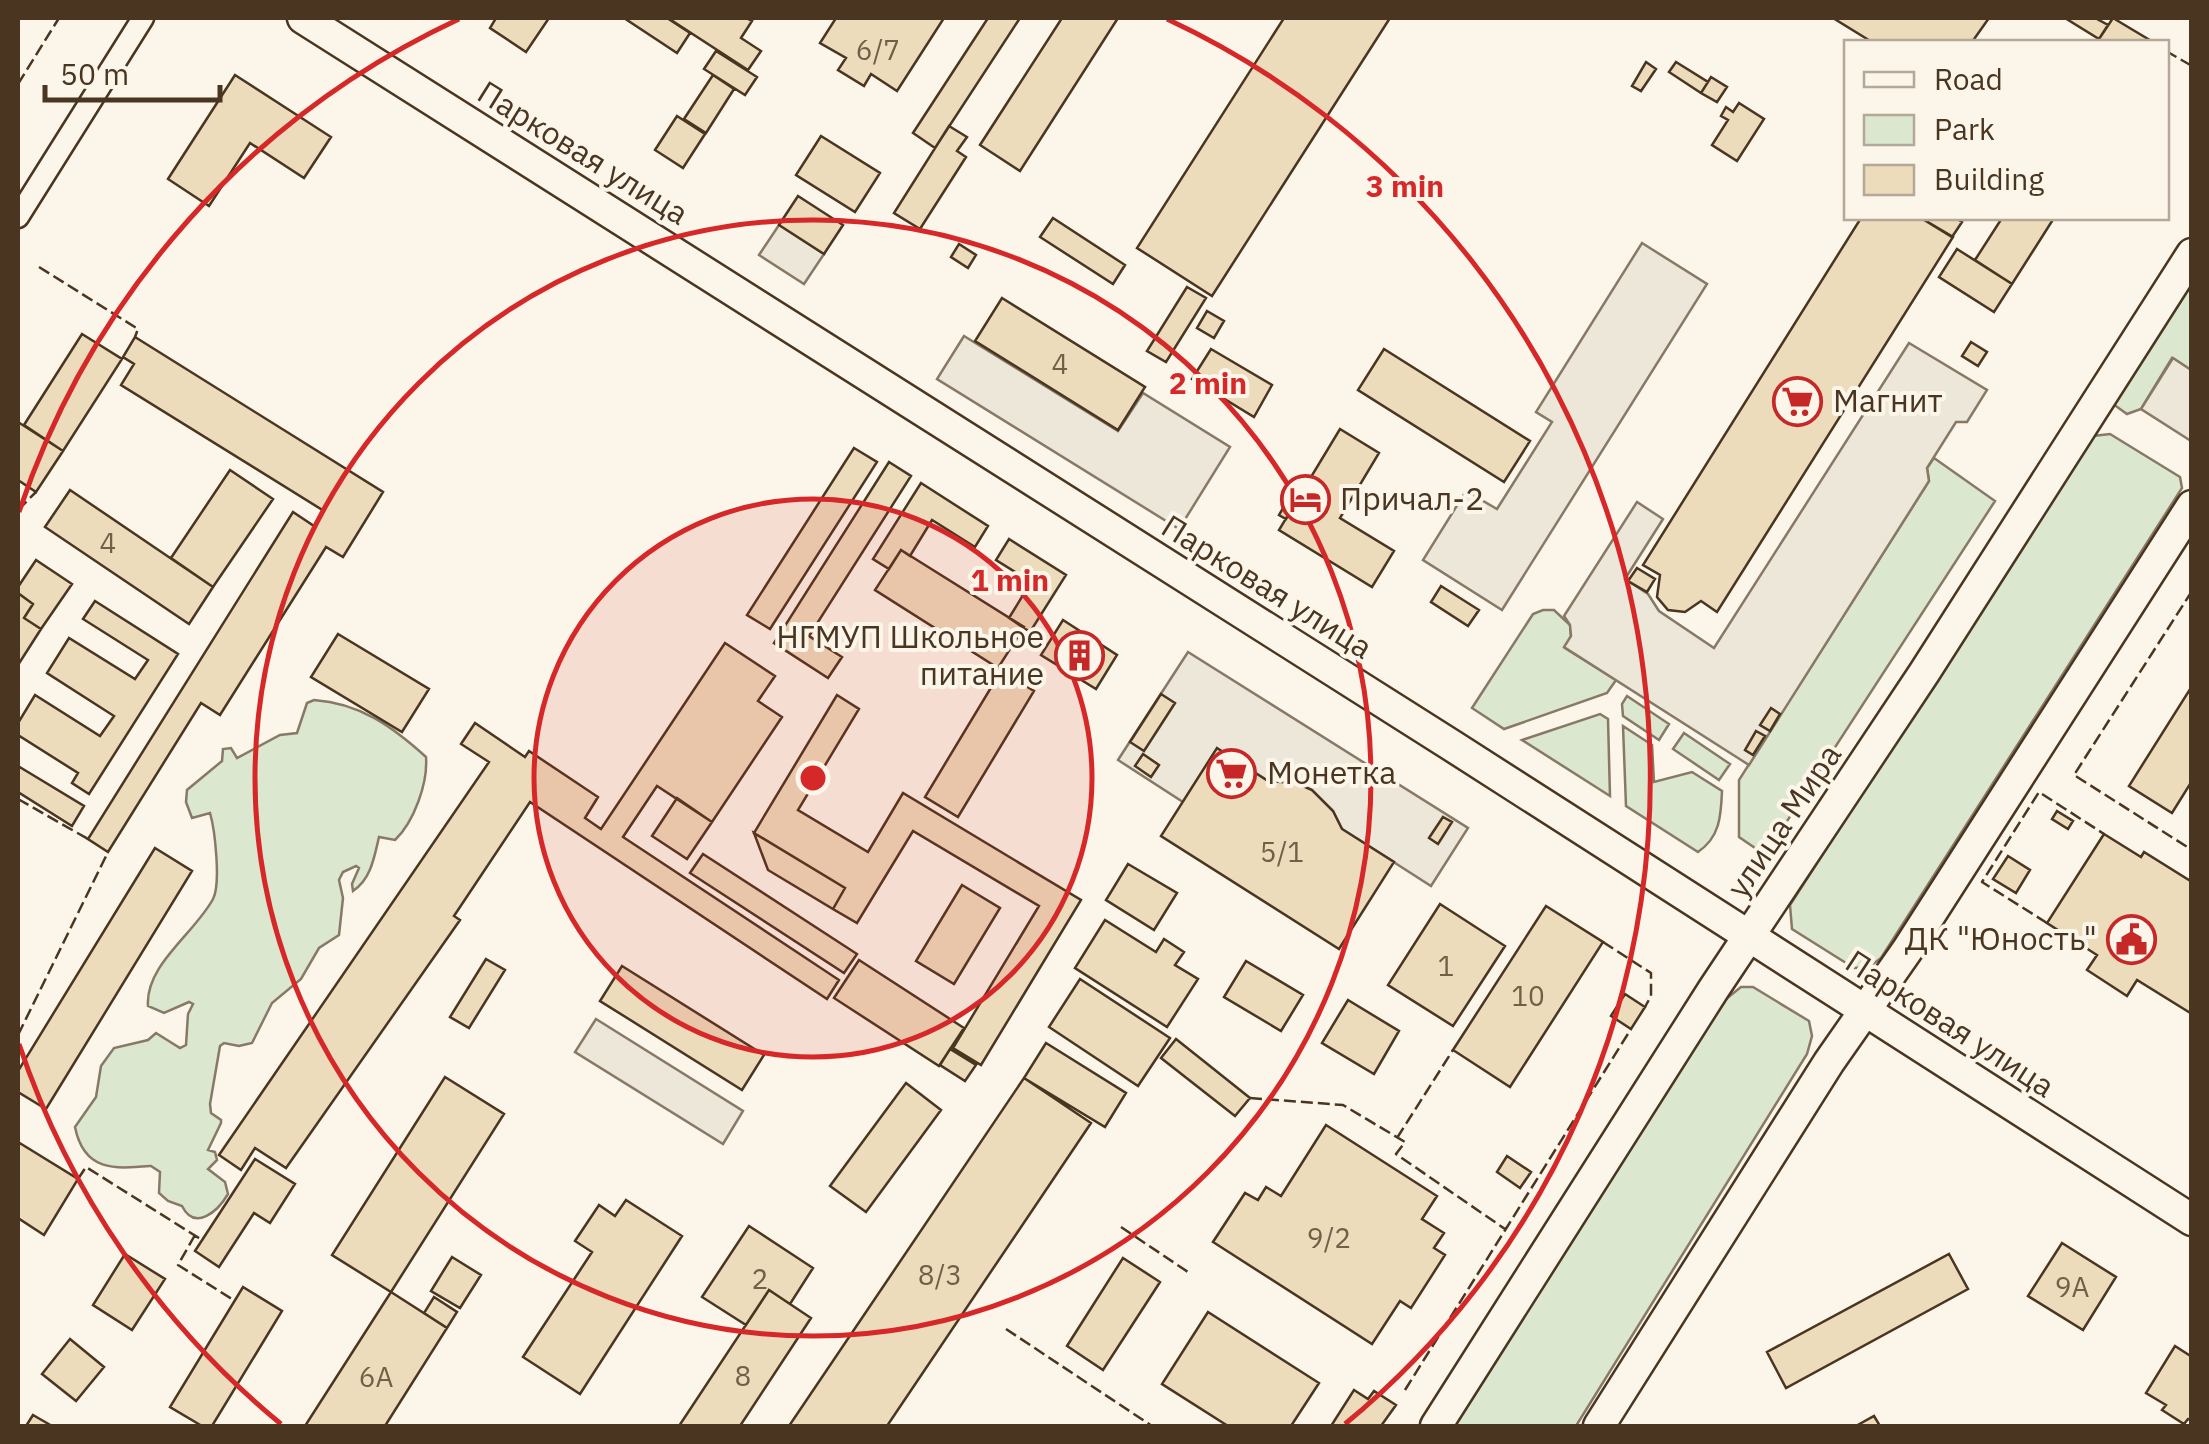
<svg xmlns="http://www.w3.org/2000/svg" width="2209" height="1444" viewBox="0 0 2209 1444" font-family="'IBM Plex Sans',sans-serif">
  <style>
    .green { fill: #dce7d0; stroke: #887966; stroke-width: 2.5 }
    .parking { fill: #ede7d9; stroke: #887966; stroke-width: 2.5 }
    .building { fill: #ecdcbc; stroke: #4a3520; stroke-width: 2.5 }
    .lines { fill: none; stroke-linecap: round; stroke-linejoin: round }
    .street-casing { stroke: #4a3520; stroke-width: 25 }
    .secondary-casing { stroke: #4a3520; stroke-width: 35 }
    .street { stroke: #fbf6e9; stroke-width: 20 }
    .secondary { stroke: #fbf6e9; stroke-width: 30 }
    .fence { stroke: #4a3520; stroke-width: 2.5; stroke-dasharray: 12 5; stroke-linecap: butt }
    .ring { fill: none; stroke: #d62828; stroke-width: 5 }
    .labels { text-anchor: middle; stroke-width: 8; stroke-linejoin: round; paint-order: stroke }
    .number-label { font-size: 28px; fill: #725f47 }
    .street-label { font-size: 32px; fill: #4a3520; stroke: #fbf6e9 }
    .poi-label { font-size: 32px; fill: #4a3520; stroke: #fbf6e9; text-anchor: start }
    .centre { fill: #d62828; stroke: #fbf6e9; stroke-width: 5 }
    .ring-label { font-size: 30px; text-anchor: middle; font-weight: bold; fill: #d62828; stroke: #fbf6e9; stroke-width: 8; stroke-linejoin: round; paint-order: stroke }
  </style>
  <rect width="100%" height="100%" fill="#fbf6e9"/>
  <path class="green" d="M2191 272V370L2172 358 2141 409 2127 414 2113 404Z
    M2110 434 2180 477 2182 488 1881 958 1869 967 1854 968 1792 929 1790 905 2093 436Z
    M1934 458 1995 501 1767 852H1761L1739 837V780L1929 481 1927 468Z
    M1543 610H1554L1570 625 1571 636 1565 648 1616 680 1607 693 1504 729 1472 708 1533 614Z
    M1627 696 1669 724 1659 740 1623 716 1622 704Z
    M314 700C360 703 393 727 426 757 428 783 414 822 395 840L379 837C374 858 371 879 353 891L352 884 359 868 356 866 343 872 339 880 343 898 339 935 319 948 301 979 272 1003 252 1043 239 1046 224 1043 220 1046 210 1104 211 1113 221 1120V1123L208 1150 215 1152 217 1160 208 1169 225 1182 228 1194C218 1211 195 1232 182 1206L168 1201 159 1193 160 1172 151 1166C115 1169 84 1172 75 1127L96 1097 101 1066 114 1048 148 1040 156 1033 180 1048 186 1045 188 1014 193 1004 189 1002 164 1013 148 1006C145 965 195 933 213 899 221 884 215 830 210 813L192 818 186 802 187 790 222 761 223 749 231 748 237 758 280 735 297 733 307 703Z
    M1600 714 1608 719 1610 796 1522 740Z
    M1623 726 1652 745 1654 782 1692 772 1722 791C1721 816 1720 837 1698 852L1626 806Z
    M1684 733 1730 764 1719 780 1673 749Z
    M1741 987H1753L1809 1021 1812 1036 1807 1054 1576 1426H1452L1726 999Z"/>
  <path class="parking" d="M779 225 824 254 804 284 759 255Z
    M1642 243 1707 284 1502 610 1423 560 1466 491 1497 509 1552 422 1536 412Z
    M964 336 1118 431 1143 393 1230 447 1179 529 937 379Z
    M1909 343 1987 390 1967 422H1956L1927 468 1929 481 1749 765 1564 647 1571 636 1570 625 1564 616 1637 502 1663 519 1625 579 1648 594 1659 611 1714 648Z
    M2173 358 2191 370V441L2141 409Z
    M1188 652 1468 828 1431 886 1342 829 1333 811 1312 790 1296 783 1268 781 1217 749 1183 802 1118 760Z
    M596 1019 743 1111 723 1144 575 1052Z"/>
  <path class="building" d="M496 18H549L526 52 490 28Z
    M624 18H667L690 33 677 53Z
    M668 18H746L752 21 741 38 761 51 748 70Z
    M836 18H944L897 91 871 74 864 86 838 70 846 58 820 43Z
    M988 18H1020L935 148 913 133Z
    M1062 18H1118L1020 171 980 145Z
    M1284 18H1390L1212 296 1137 248Z
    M1833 18H1989L1972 42H1872Z
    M2065 18H2095L2108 25 2099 39Z
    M2113 18 2153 42H2104L2099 39Z
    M716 51 757 77 745 95 704 69Z
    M1646 62 1656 69 1641 91 1632 86Z
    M1676 62 1708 82 1701 93 1669 72Z
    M235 75 331 137 304 178 250 143 209 206 168 179Z
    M713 75 734 89 706 133 684 119Z
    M1711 77 1727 87 1717 102 1701 93Z
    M1739 103 1764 119 1737 161 1712 145 1728 120 1721 116 1726 107 1733 112Z
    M677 116 705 134 683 168 655 150Z
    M949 126 967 137 957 151 966 157 920 229 894 213Z
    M821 136 880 173 855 212 796 175Z
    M798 196 843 225 824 254 779 225Z
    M1053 218 1125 265 1113 284 1040 237Z
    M1861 218H1921L1953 237 1717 612 1701 601 1685 612 1668 610 1657 597 1660 575 1643 565Z
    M1921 218H1956L1962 222 1952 237Z
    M2002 218H2054L2012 284 1975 260Z
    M959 244 976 255 968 268 951 257Z
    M1957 249 2012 284 1994 312 1939 277Z
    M1187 287 1206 298 1166 362 1147 351Z
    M1002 298 1145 387 1118 430 975 341Z
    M1207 311 1224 321 1214 338 1197 328Z
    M82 334 122 359 63 451 24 425Z
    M135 337 383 492 343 557 326 547 220 715 201 703 108 852 88 839 293 512 314 526 324 511 121 385 134 364 123 357Z
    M1971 342 1987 352 1978 366 1962 356Z
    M1211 349 1272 385 1254 417 1192 379Z
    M1384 349 1530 441 1504 482 1358 390Z
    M18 422 63 451 36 492 18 480Z
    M1340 429 1379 453 1340 518 1394 551 1372 587 1279 530Z
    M854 448 877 462 770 629 747 615Z
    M889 462 911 476 809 636 842 657 828 678 774 643Z
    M230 470 273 499 213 587 171 558Z
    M921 483 988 526 975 547 932 520 910 556 901 550 889 569 873 559Z
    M70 490 213 587 189 624 45 527Z
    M1289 498 1296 502 1286 519 1279 515Z
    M1009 539 1066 575 1030 632 1009 618 1031 582 996 560Z
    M901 550 1024 627 998 668 875 590Z
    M36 560 72 584 41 629 24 618 33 604 18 593V587Z
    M1637 568 1655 579 1647 592 1628 581Z
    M1441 586 1479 610 1468 626 1431 602Z
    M18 593 33 604 24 618 41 629 18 665Z
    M95 601 178 654 89 794 72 783 78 773 18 735V723L35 695 100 736 114 716 47 673 69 638 135 679 148 660 83 619Z
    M1063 620 1117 655 1096 689 1041 655Z
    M338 634 429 689 402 732 311 677Z
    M725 643 775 676 758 701 782 717 712 822 657 786 623 837 839 980 827 999 530 802 454 916 460 920 286 1168 255 1148 241 1170 219 1155 489 762 461 744 475 723 525 757 529 751 598 797 585 818 601 829Z
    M1001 671 1034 691 958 817 925 797Z
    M2192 686V781L2172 813 2129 786Z
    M1161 694 1175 703 1144 751 1130 742Z
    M837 695 859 709 798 810 868 852 903 793 1081 900 981 1065 953 1048 1039 906 913 831 857 923 833 909 845 888 754 833Z
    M1771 708 1780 714 1770 731 1760 725Z
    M1756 731 1765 736 1753 755 1745 750Z
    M1217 748 1268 781 1296 783 1312 790 1333 811 1342 829 1394 862 1339 949 1161 836Z
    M1143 754 1159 765 1151 777 1135 766Z
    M18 766 84 806 72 826 18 792Z
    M677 798 712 822 687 859 652 836Z
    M2057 811 2073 821 2068 829 2052 819Z
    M1443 817 1452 822 1438 844 1429 838Z
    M754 833 845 888 833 909 768 870Z
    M2104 834 2141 857 2144 852 2192 882V1014L2137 980 2127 996 2087 970 2097 955 2047 923Z
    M155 848 192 871 46 1109 18 1092V1071Z
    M703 854 857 954 844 973 690 873Z
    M2008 856 2030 870 2016 893 1993 879Z
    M1128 864 1177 893 1154 930 1106 900Z
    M962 885 1000 908 954 984 916 961Z
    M1440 904 1505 946 1453 1026 1388 985Z
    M1546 906 1603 942 1510 1087 1453 1050Z
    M1105 920 1156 952 1164 939 1184 952 1175 965 1198 979 1167 1027 1075 968Z
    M486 959 505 970 469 1028 450 1017Z
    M859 960 964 1028 939 1066 834 998Z
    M1246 961 1303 995 1281 1031 1224 997Z
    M622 966 764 1055 742 1090 600 1001Z
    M1080 979 1170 1038 1138 1086 1049 1027Z
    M1625 994 1645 1007 1631 1029 1611 1016Z
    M1348 1000 1399 1031 1374 1074 1322 1043Z
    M1176 1039 1250 1098 1235 1116 1161 1058Z
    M1046 1043 1126 1093 1105 1127 1024 1078Z
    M950 1049 976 1065 965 1081 940 1065Z
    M445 1077 504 1114 391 1292 332 1255Z
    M1024 1078 1091 1123 887 1426H789Z
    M906 1083 941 1110 866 1212 830 1186Z
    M1326 1125 1437 1196 1422 1219 1444 1233 1434 1248 1445 1255 1411 1308 1400 1301 1372 1344 1213 1242 1245 1193 1258 1200 1266 1187 1281 1196Z
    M18 1142 78 1179 44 1235 18 1218Z
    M1507 1156 1531 1172 1520 1188 1497 1172Z
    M255 1159 295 1184 270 1223 254 1213 219 1267 195 1251Z
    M626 1200 682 1236 580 1394 523 1357 592 1252 575 1241 599 1205 615 1216Z
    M749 1226 813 1268 790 1304 769 1290 746 1325 702 1297Z
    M2062 1243 2116 1277 2083 1330 2028 1296Z
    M125 1254 165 1279 132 1330 93 1305Z
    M1949 1254 1968 1289 1786 1388 1767 1352Z
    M452 1257 481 1275 460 1308 431 1291Z
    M1123 1258 1160 1282 1103 1370 1067 1346Z
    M243 1287 282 1311 212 1426H202L170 1407Z
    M769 1290 811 1318 740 1426H679Z
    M391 1292 447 1328 385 1426H305Z
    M434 1297 457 1312 447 1328 424 1313Z
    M1208 1312 1319 1383 1291 1426H1228L1162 1384Z
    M70 1339 104 1367 76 1401 42 1374Z
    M2175 1346 2192 1357V1421L2188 1419 2184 1424 2162 1410 2166 1405 2146 1393Z
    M1354 1390 1368 1399 1374 1391 1396 1405 1381 1426H1331Z
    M33 1415 52 1426H26Z
    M1874 1416 1880 1426H1856Z"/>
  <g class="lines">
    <defs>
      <path id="street" d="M18 217 143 18"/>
      <path id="secondary" d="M303 18 1451 745 2192 1220
        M1436 1426 1713 990 1924 673 2192 254
        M1599 1426 1829 1062 1908 949 2192 506"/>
    </defs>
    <use href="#street" class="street-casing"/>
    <use href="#secondary" class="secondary-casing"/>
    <use href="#street" class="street"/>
    <use href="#secondary" class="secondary"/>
    <path class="fence" d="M2166 51 2192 66
      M18 84 59 18
      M39 267 138 329 135 337
      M18 506 20 508 36 492
      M2192 591 2074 775 2192 850
      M18 799 88 839
      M2047 923 1982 882 2039 792 2104 834
      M1603 942 1651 973V996L1645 1007
      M18 1035 108 852
      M1250 1098 1343 1105 1405 1142 1396 1154 1505 1229
      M1397 1138 1453 1050
      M78 1179 86 1167 202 1240
      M1121 1227 1188 1272
      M195 1235 178 1265 235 1301
      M1006 1329 1152 1426
      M1405 1390 1631 1029"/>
  </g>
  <circle cx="813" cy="778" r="279" fill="#d62828" fill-opacity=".12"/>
  <g class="ring">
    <circle cx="813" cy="778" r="279"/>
    <circle cx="813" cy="778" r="558"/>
    <path d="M281 1424A837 837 0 0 1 19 1044M19 512A837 837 0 0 1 459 19M1167 19A837 837 0 0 1 1345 1424"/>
  </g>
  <defs>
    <symbol id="supermarket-ring" viewBox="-11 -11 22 22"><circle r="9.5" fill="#fbf6e9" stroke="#c62828" stroke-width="1.5"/><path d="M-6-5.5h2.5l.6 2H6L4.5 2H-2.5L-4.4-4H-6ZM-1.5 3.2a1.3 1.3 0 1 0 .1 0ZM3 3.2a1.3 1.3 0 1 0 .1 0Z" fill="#c62828"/></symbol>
    <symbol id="hotel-ring" viewBox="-11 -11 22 22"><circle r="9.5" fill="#fbf6e9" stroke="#c62828" stroke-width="1.5"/><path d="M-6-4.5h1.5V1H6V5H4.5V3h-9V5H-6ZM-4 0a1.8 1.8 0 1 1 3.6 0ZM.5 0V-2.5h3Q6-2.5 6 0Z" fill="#c62828"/></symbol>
    <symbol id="building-ring" viewBox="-11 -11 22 22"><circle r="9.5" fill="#fbf6e9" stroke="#c62828" stroke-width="1.5"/><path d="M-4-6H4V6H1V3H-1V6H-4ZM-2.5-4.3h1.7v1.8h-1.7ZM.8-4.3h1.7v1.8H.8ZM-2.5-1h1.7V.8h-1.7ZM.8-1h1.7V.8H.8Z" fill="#c62828"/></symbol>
    <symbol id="civic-ring" viewBox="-11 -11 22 22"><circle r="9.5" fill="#fbf6e9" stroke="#c62828" stroke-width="1.5"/><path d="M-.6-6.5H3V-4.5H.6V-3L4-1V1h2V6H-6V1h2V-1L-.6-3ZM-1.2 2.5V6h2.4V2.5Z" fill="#c62828"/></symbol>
  </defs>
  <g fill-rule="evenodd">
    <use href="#supermarket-ring" x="1770" y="374" width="55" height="55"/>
    <use href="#hotel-ring" x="1278" y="472" width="55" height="55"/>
    <use href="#building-ring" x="1052" y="628" width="55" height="55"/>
    <use href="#supermarket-ring" x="1204" y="746" width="55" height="55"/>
    <use href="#civic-ring" x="2104" y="912" width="55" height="55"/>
  </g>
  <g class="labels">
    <g class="number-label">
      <text x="878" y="60">6/7</text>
      <text x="1060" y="374">4</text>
      <text x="108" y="553">4</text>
      <text x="1282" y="862">5/1</text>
      <text x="1446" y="976">1</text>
      <text x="1528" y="1006">10</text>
      <text x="1329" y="1248">9/2</text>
      <text x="940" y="1285">8/3</text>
      <text x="760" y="1289">2</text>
      <text x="2072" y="1297">9А</text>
      <text x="743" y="1386">8</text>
      <text x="376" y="1387">6А</text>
    </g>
    <g class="street-label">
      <text transform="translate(583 153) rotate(32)" y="11">Парковая улица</text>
      <text transform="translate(1267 587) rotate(32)" y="11">Парковая улица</text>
      <text transform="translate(1784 821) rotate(-56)" y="11">улица Мира</text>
      <text transform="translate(1950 1024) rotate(33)" y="11">Парковая улица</text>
    </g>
    <g class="poi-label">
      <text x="1833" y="412">Магнит</text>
      <text x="1340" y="510">Причал-2</text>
      <text x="1044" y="648" text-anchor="end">НГМУП Школьное<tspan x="1044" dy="37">питание</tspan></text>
      <text x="1267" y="784">Монетка</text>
      <text x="2097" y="950" text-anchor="end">ДК "Юность"</text>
    </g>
  </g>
  <circle cx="813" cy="778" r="15" class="centre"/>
  <g class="ring-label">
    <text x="1405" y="197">3 min</text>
    <text x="1208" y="394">2 min</text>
    <text x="1010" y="591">1 min</text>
  </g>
  <rect width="2209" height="1444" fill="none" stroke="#4a3520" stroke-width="40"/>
  <rect x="1844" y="40" width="325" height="180" fill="#fbf6e9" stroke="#b4a999" stroke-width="2.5"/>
  <rect x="1864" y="72" width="50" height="15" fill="#fbf6e9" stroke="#b4a999" stroke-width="2.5"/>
  <text x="1934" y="90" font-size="30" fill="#4a3520">Road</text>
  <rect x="1864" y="115" width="50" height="30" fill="#dce7d0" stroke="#b4a999" stroke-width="2.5"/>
  <text x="1934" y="140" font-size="30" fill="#4a3520">Park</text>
  <rect x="1864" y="165" width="50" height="30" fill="#ecdcbc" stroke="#b4a999" stroke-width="2.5"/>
  <text x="1934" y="190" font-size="30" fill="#4a3520">Building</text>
  <path d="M45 85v15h175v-15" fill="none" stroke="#4a3520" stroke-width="5"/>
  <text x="60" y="85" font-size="30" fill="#4a3520" stroke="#fbf6e9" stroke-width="8" paint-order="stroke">50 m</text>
</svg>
